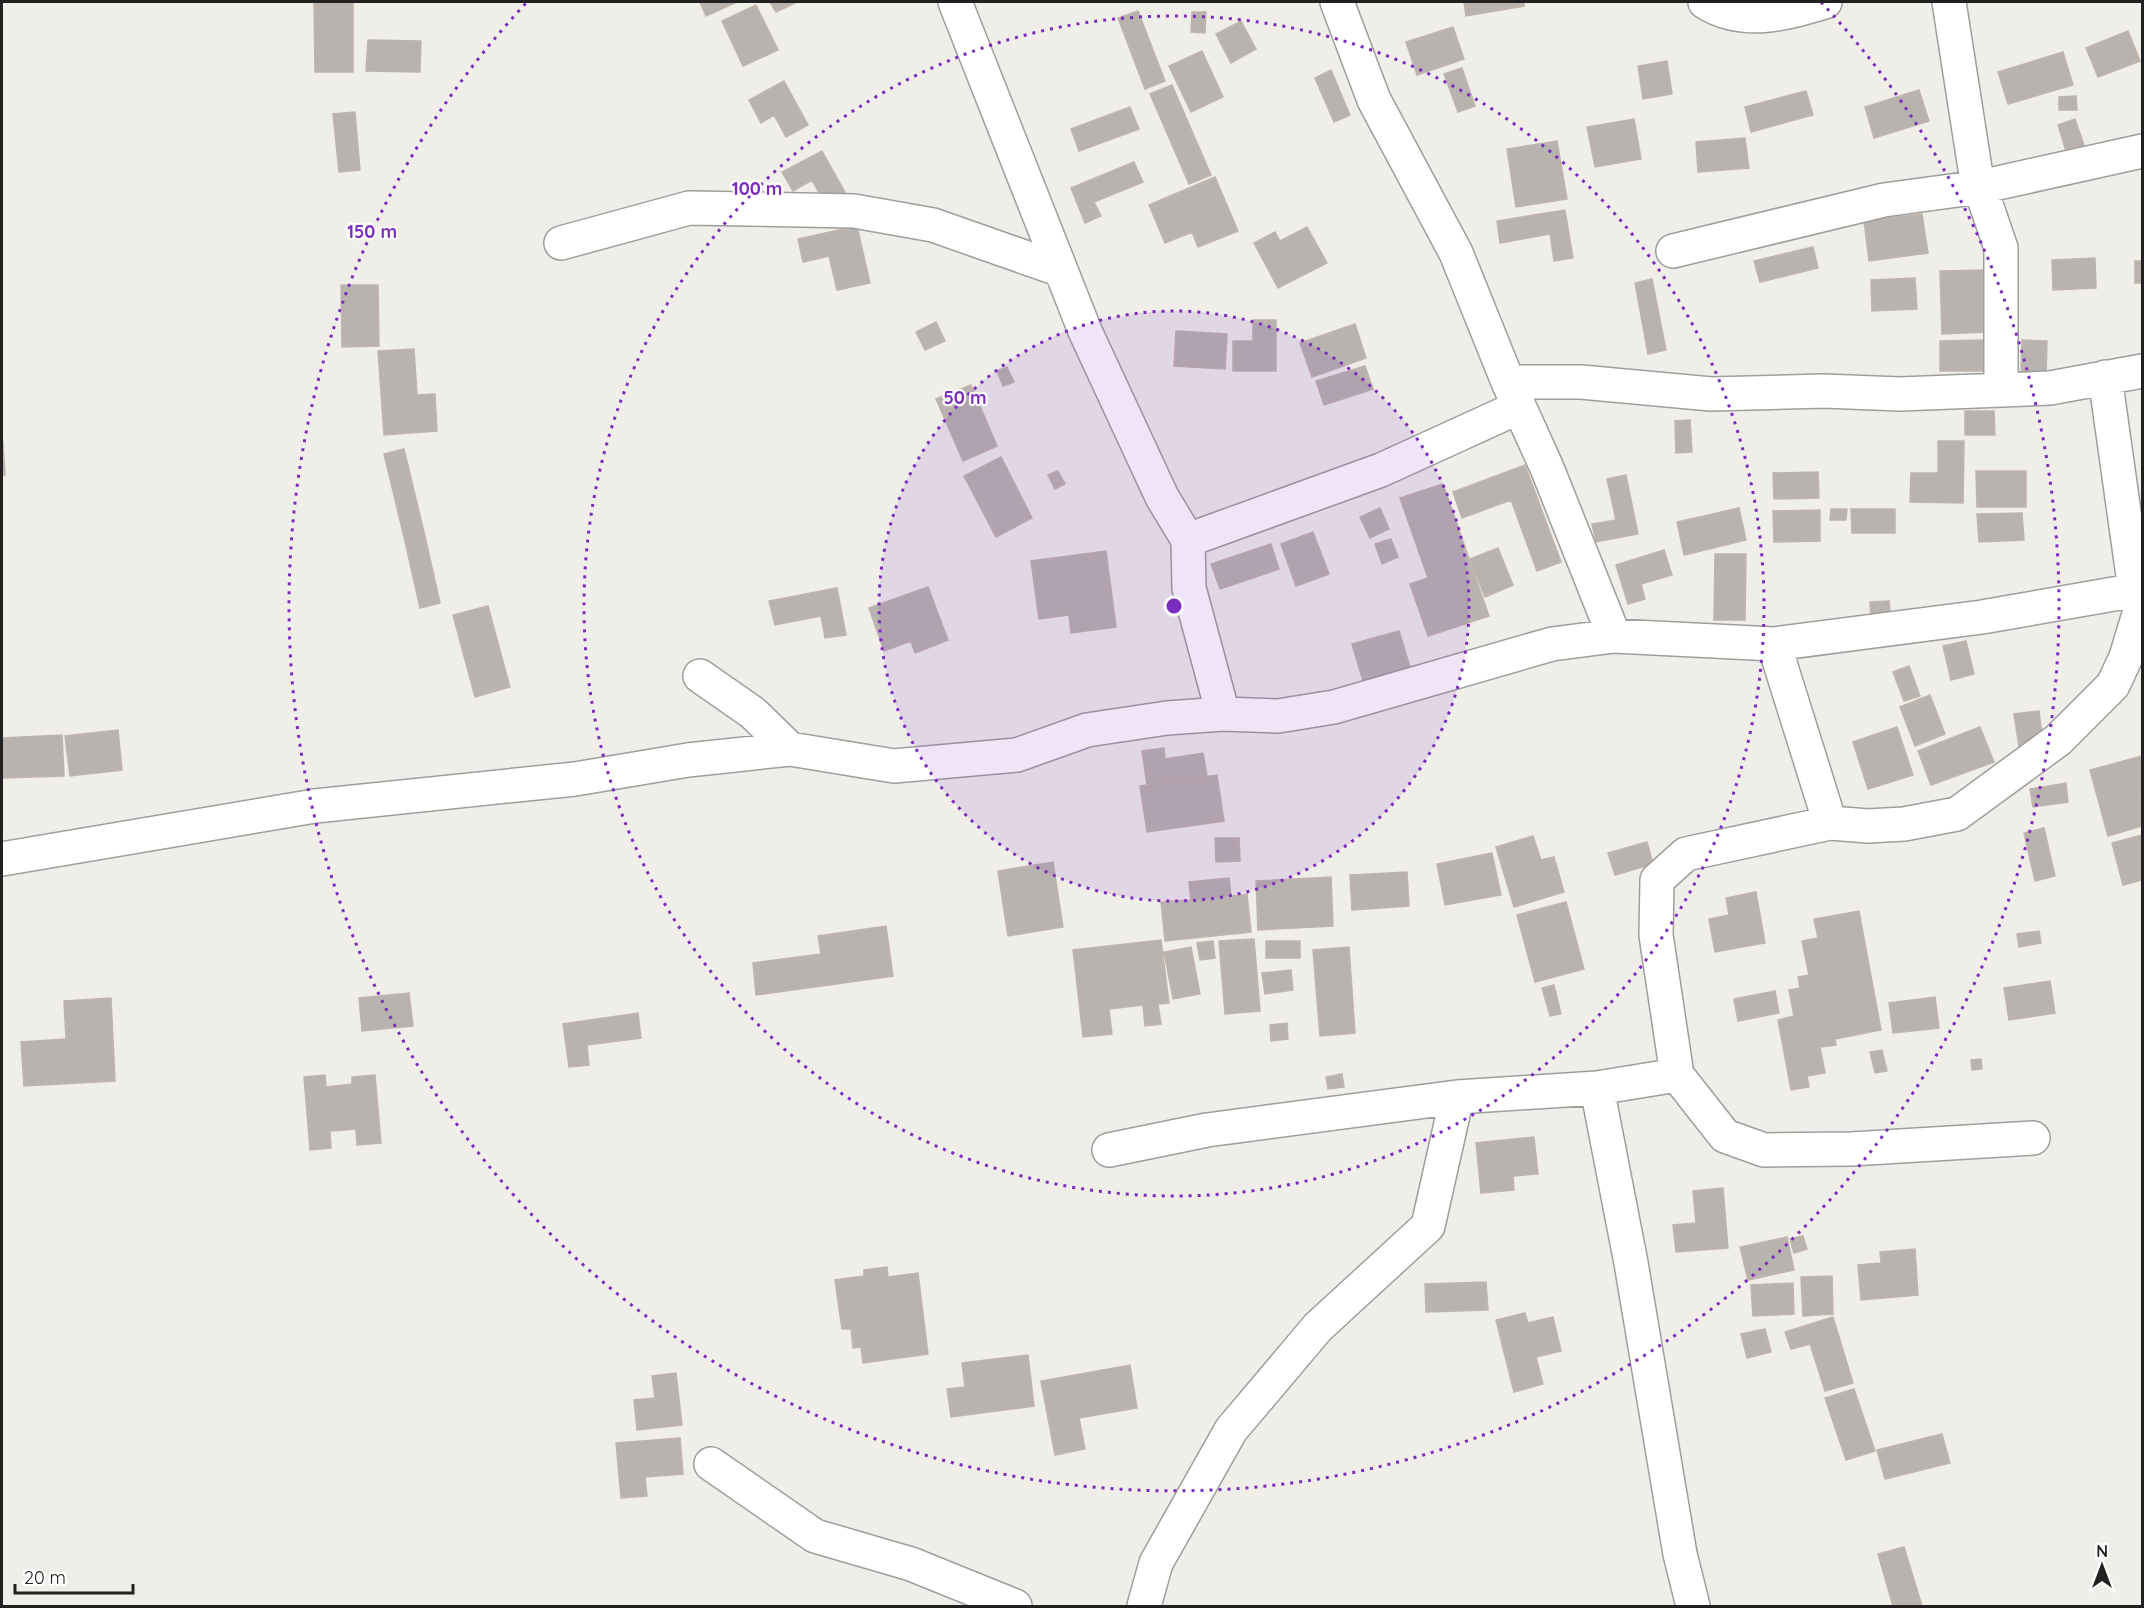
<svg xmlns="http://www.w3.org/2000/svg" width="2144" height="1608" viewBox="0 0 2144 1608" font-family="Quicksand,sans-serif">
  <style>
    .building { fill: #b9b3af; stroke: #c0b4ad; stroke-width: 1.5 }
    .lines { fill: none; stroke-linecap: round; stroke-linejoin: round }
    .minor-casing { stroke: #9e9e9e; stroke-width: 36 }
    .minor { stroke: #fff; stroke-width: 33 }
    .ring { fill: none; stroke: #7b2cbf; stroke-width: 3; stroke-dasharray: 3 6 }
    .centre { fill: #7b2cbf; stroke: #fff; stroke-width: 3 }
    .ring-label { font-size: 18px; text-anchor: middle; font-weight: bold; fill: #7b2cbf; stroke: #fff; stroke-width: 4.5; stroke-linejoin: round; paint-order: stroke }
  </style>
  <rect width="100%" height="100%" fill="#f0eee9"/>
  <path class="building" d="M314 2H353V72H315Z
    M700 2H737L706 16Z
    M770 2H797L776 12Z
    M1464 2H1524V6L1466 16Z
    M756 5 778 50 743 66 722 21Z
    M1138 11 1165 81 1145 89 1118 18Z
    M1192 12H1206L1205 33 1191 32Z
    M1241 21 1256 49 1231 63 1216 34Z
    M1453 27 1464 59 1417 75 1406 42Z
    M2128 31 2140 61 2098 77 2086 48Z
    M368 40 421 41 420 72 366 71Z
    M1202 51 1223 97 1191 112 1169 66Z
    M2063 52 2073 85 2008 104 1998 72Z
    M1667 61 1672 94 1643 99 1638 66Z
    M1462 68 1475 106 1458 112 1444 74Z
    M1331 70 1350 115 1334 122 1315 78Z
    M784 81 808 125 786 137 774 115 761 123 749 100Z
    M1172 85 1211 175 1189 184 1150 94Z
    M1919 90 1929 121 1874 138 1865 107Z
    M1806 91 1813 115 1751 132 1745 107Z
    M2076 96 2077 110H2059V97Z
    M1130 107 1139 129 1079 151 1071 129Z
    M355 112 360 170 339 172 333 114Z
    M1634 119 1641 159 1595 167 1587 127Z
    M2075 119 2084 145 2066 151 2058 125Z
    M1745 138 1749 168 1698 172 1696 142Z
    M1557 141 1567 199 1516 207 1507 149Z
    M822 151 846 194 826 206 812 180 793 191 782 172Z
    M1134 162 1143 182 1094 202 1101 216 1085 223 1071 188Z
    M1215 177 1238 231 1198 247 1192 232 1165 243 1149 205Z
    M1565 210 1573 258 1554 261 1550 234 1500 243 1497 221Z
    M1922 214 1928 253 1869 261 1864 221Z
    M857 226 870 283 837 290 829 256 803 262 798 239Z
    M1307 227 1327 263 1278 288 1254 243 1275 232 1280 241Z
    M1813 247 1818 268 1760 282 1754 261Z
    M2095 258 2096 288 2053 290 2052 260Z
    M2135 261H2142V283H2135Z
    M1986 270 1988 332 1942 334 1940 271Z
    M1915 278 1917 309 1872 311 1871 280Z
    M1652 279 1666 350 1648 354 1635 283Z
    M341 285H378L379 346 342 347Z
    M1253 320H1276V371H1233V341H1253Z
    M936 322 945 341 925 350 916 332Z
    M1355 324 1366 358 1312 377 1300 343Z
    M1176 331 1227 334 1225 369 1174 366Z
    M1984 340 1985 371H1940V341Z
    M2022 340 2047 341 2046 376 2021 375Z
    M414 349 417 395 435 394 437 431 384 435 378 351Z
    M1365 366 1373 389 1324 405 1316 381Z
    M1007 367 1014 382 1003 386 997 371Z
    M971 385 997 446 963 461 936 399Z
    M1965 411H1994L1995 435H1965Z
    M1690 420 1692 452 1676 453 1675 421Z
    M2 431 5 475H2Z
    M1938 441H1964L1963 503 1910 502 1911 473H1938Z
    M404 449 424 532 404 537 384 454Z
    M1001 457 1032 518 996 537 964 476Z
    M1525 465 1561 562 1537 571 1511 500 1462 518 1453 492Z
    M1058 471 1065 484 1055 489 1048 475Z
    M1976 471H2026V507H1977Z
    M1818 472 1819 498 1774 499 1773 473Z
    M1626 475 1638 534 1596 542 1592 524 1616 520 1607 479Z
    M1443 484 1489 616 1428 636 1410 584 1428 578 1400 498Z
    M1380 508 1389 529 1370 538 1360 517Z
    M1739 508 1746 540 1684 555 1677 522Z
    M1831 509H1847L1846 520H1830Z
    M1851 509H1895V533H1852Z
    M1820 510V541L1774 542 1773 511Z
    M2022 513 2024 540 1979 542 1977 514Z
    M424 532 440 603 420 608 404 537Z
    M1313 532 1329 574 1296 586 1281 544Z
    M1391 539 1398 557 1382 564 1375 544Z
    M1271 544 1279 569 1220 589 1211 564Z
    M1498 548 1513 585 1485 597 1470 559Z
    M1664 550 1672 575 1641 584 1645 599 1628 604 1616 565Z
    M1106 551 1116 627 1071 633 1069 615 1039 619 1031 561Z
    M1715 554H1746L1745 620H1714Z
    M928 587 948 640 915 653 911 641 884 651 869 608Z
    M837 588 846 635 825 638 821 616 775 625 769 601Z
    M1889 601 1891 618 1871 619 1870 602Z
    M488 606 510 687 475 697 453 615Z
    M1399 631 1410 667 1363 681 1352 644Z
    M1966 641 1974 674 1951 680 1943 646Z
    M1909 666 1920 696 1904 701 1893 672Z
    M1930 695 1945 734 1915 746 1900 707Z
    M2039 711 2043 743 2019 747 2014 714Z
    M1897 727 1913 775 1868 789 1853 742Z
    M1980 727 1994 762 1931 785 1918 751Z
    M118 730 122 770 70 776 65 736Z
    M62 735 64 776 2 778V738Z
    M1164 748 1165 759 1203 753 1207 776 1147 785 1142 751Z
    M2142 756V792L2140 793 2142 826 2108 836 2090 770Z
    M1217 775 1224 821 1147 832 1140 786Z
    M2066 783 2068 802 2033 807 2030 789Z
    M2044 828 2055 876 2035 881 2024 833Z
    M2142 835V880L2123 885 2112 843Z
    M1533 836 1541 860 1554 857 1564 892 1514 907 1496 847Z
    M1215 838H1239L1240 861 1216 862Z
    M1647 842 1653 864 1615 875 1608 853Z
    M1492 853 1501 895 1445 905 1437 864Z
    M1053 862 1063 927 1008 936 998 871Z
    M1407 872 1409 906 1352 910 1350 875Z
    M1331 877 1333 926 1258 930 1256 881Z
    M1229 878 1231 896 1247 894 1251 932 1165 941 1161 902 1191 900 1189 882Z
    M1756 892 1765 943 1715 952 1709 919 1729 915 1726 898Z
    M1566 902 1584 969 1535 982 1517 915Z
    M1859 911 1881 1030 1835 1039 1836 1045 1820 1047 1825 1073 1807 1076 1809 1087 1791 1090 1778 1020 1794 1016 1789 990 1800 988 1798 977 1809 975 1802 941 1818 938 1814 919Z
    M886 926 893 976 756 995 753 963 821 954 818 936Z
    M2039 931 2041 943 2019 947 2017 934Z
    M1254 939 1260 1011 1225 1014 1219 941Z
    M1161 940 1169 1003 1158 1004 1161 1024 1145 1026 1143 1005 1109 1009 1112 1034 1083 1037 1073 950Z
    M1213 941 1215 958 1200 960 1197 943Z
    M1266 941H1300V958H1266Z
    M1191 947 1200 994 1173 999 1164 952Z
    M1349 947 1355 1033 1320 1036 1313 950Z
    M1291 970 1293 990 1265 994 1262 973Z
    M2050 981 2055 1013 2009 1020 2004 988Z
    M1554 985 1561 1014 1550 1016 1542 988Z
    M1775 991 1779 1013 1738 1021 1734 999Z
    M409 993 413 1026 362 1031 359 998Z
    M1935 997 1939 1028 1893 1033 1889 1003Z
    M111 998 115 1081 24 1086 21 1042 66 1039 64 1001Z
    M638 1013 641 1038 587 1045 589 1065 569 1067 563 1024Z
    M1287 1023 1288 1039 1271 1041 1270 1025Z
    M1882 1050 1887 1071 1875 1073 1870 1052Z
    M1981 1059 1982 1069 1972 1070 1971 1060Z
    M1342 1074 1344 1087 1328 1089 1326 1077Z
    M325 1075 326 1087 352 1084V1077L375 1075 381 1143 357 1145 356 1129 330 1131 331 1148 310 1150 304 1077Z
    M1534 1137 1538 1174 1513 1176 1514 1190 1481 1193 1476 1143Z
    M1723 1188 1728 1248 1676 1252 1673 1225 1696 1223 1693 1191Z
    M1803 1236 1807 1249 1794 1253 1790 1239Z
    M1787 1237 1794 1270 1748 1280 1740 1247Z
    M1915 1249 1918 1295 1861 1300 1858 1265 1881 1263 1880 1252Z
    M887 1267 888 1277 918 1273 928 1354 863 1363 861 1347 853 1348 851 1329H842L835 1280 864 1276V1270Z
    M1832 1276 1833 1314 1803 1316 1801 1277Z
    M1486 1282 1488 1310 1426 1312 1425 1284Z
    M1793 1283 1794 1314 1753 1316 1751 1285Z
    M1525 1313 1528 1323 1553 1317 1561 1351 1536 1357 1543 1384 1514 1392 1496 1320Z
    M1833 1317 1853 1383 1825 1391 1810 1344 1791 1349 1785 1332Z
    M1765 1329 1771 1352 1747 1358 1741 1334Z
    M1028 1355 1034 1406 951 1417 947 1389 965 1387 962 1363Z
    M1130 1365 1137 1408 1079 1418 1085 1449 1055 1455 1041 1381Z
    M676 1373 682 1425 637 1430 634 1400 655 1398 652 1376Z
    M1854 1389 1875 1451 1846 1460 1825 1398Z
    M1942 1434 1950 1463 1885 1479 1877 1450Z
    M680 1438 683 1474 645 1477 647 1496 621 1498 616 1443Z
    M1904 1547 1922 1606H1893L1878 1554Z"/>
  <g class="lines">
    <defs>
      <path id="minor" d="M955 2 1085 331 1162 497 1188 540 1189 588 1223 714
        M1337 2 1374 100 1456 253 1508 382 1547 468 1614 636
        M1705 2C1743 26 1784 14 1825 2
        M1949 2 1976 175 2001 248V390
        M561 243 689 208 854 211 933 225 1061 270
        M1673 251 1884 200 1980 187 2142 151
        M2105 377 2135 590
        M1508 382H1581L1711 394 1824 391 1900 394 2050 388 2142 371
        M1188 540 1381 470 1519 407
        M1774 644 1830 823
        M700 676 753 713 790 749
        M2 859 315 806 575 779 688 760 790 749 894 766 1017 755 1087 730 1167 718 1223 714 1278 716 1334 707 1552 644 1614 636 1774 644 1982 617 2142 589
        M1597 1088 1631 1263 1680 1554 1693 1606
        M2033 1138 1851 1149 1764 1150 1725 1136 1677 1075 1656 935 1657 880 1686 854 1830 823 1868 826 1904 824 1957 814 2058 740 2113 685 2126 657 2142 604
        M1109 1150 1207 1130 1457 1097 1597 1088 1677 1075
        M711 1464 815 1536 911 1564 1015 1606
        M1144 1606 1156 1563 1231 1430 1318 1327 1428 1226 1457 1097"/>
    </defs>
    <use href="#minor" class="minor-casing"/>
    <use href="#minor" class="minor"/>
  </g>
  <circle cx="1174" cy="606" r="295" fill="#7b2cbf" fill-opacity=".12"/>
  <g class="ring">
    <circle cx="1174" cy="606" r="295"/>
    <circle cx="1174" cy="606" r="590"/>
    <path d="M1821 2A885 885 0 1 1 527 2"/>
  </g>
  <circle cx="1174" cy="606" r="9" class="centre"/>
  <g class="ring-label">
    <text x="757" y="195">100 m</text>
    <text x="372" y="238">150 m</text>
    <text x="965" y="404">50 m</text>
  </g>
  <rect width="2144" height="1608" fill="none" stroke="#212121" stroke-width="6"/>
  <g transform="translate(2102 1566)" stroke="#ffffff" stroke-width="4.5" paint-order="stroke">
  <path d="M0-4.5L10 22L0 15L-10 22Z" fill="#212121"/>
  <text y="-9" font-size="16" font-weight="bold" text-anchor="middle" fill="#212121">N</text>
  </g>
  <path d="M15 1584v9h118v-9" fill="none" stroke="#212121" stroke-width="3"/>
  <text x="24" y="1584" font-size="18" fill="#212121" stroke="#ffffff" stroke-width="4.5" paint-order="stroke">20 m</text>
</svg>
